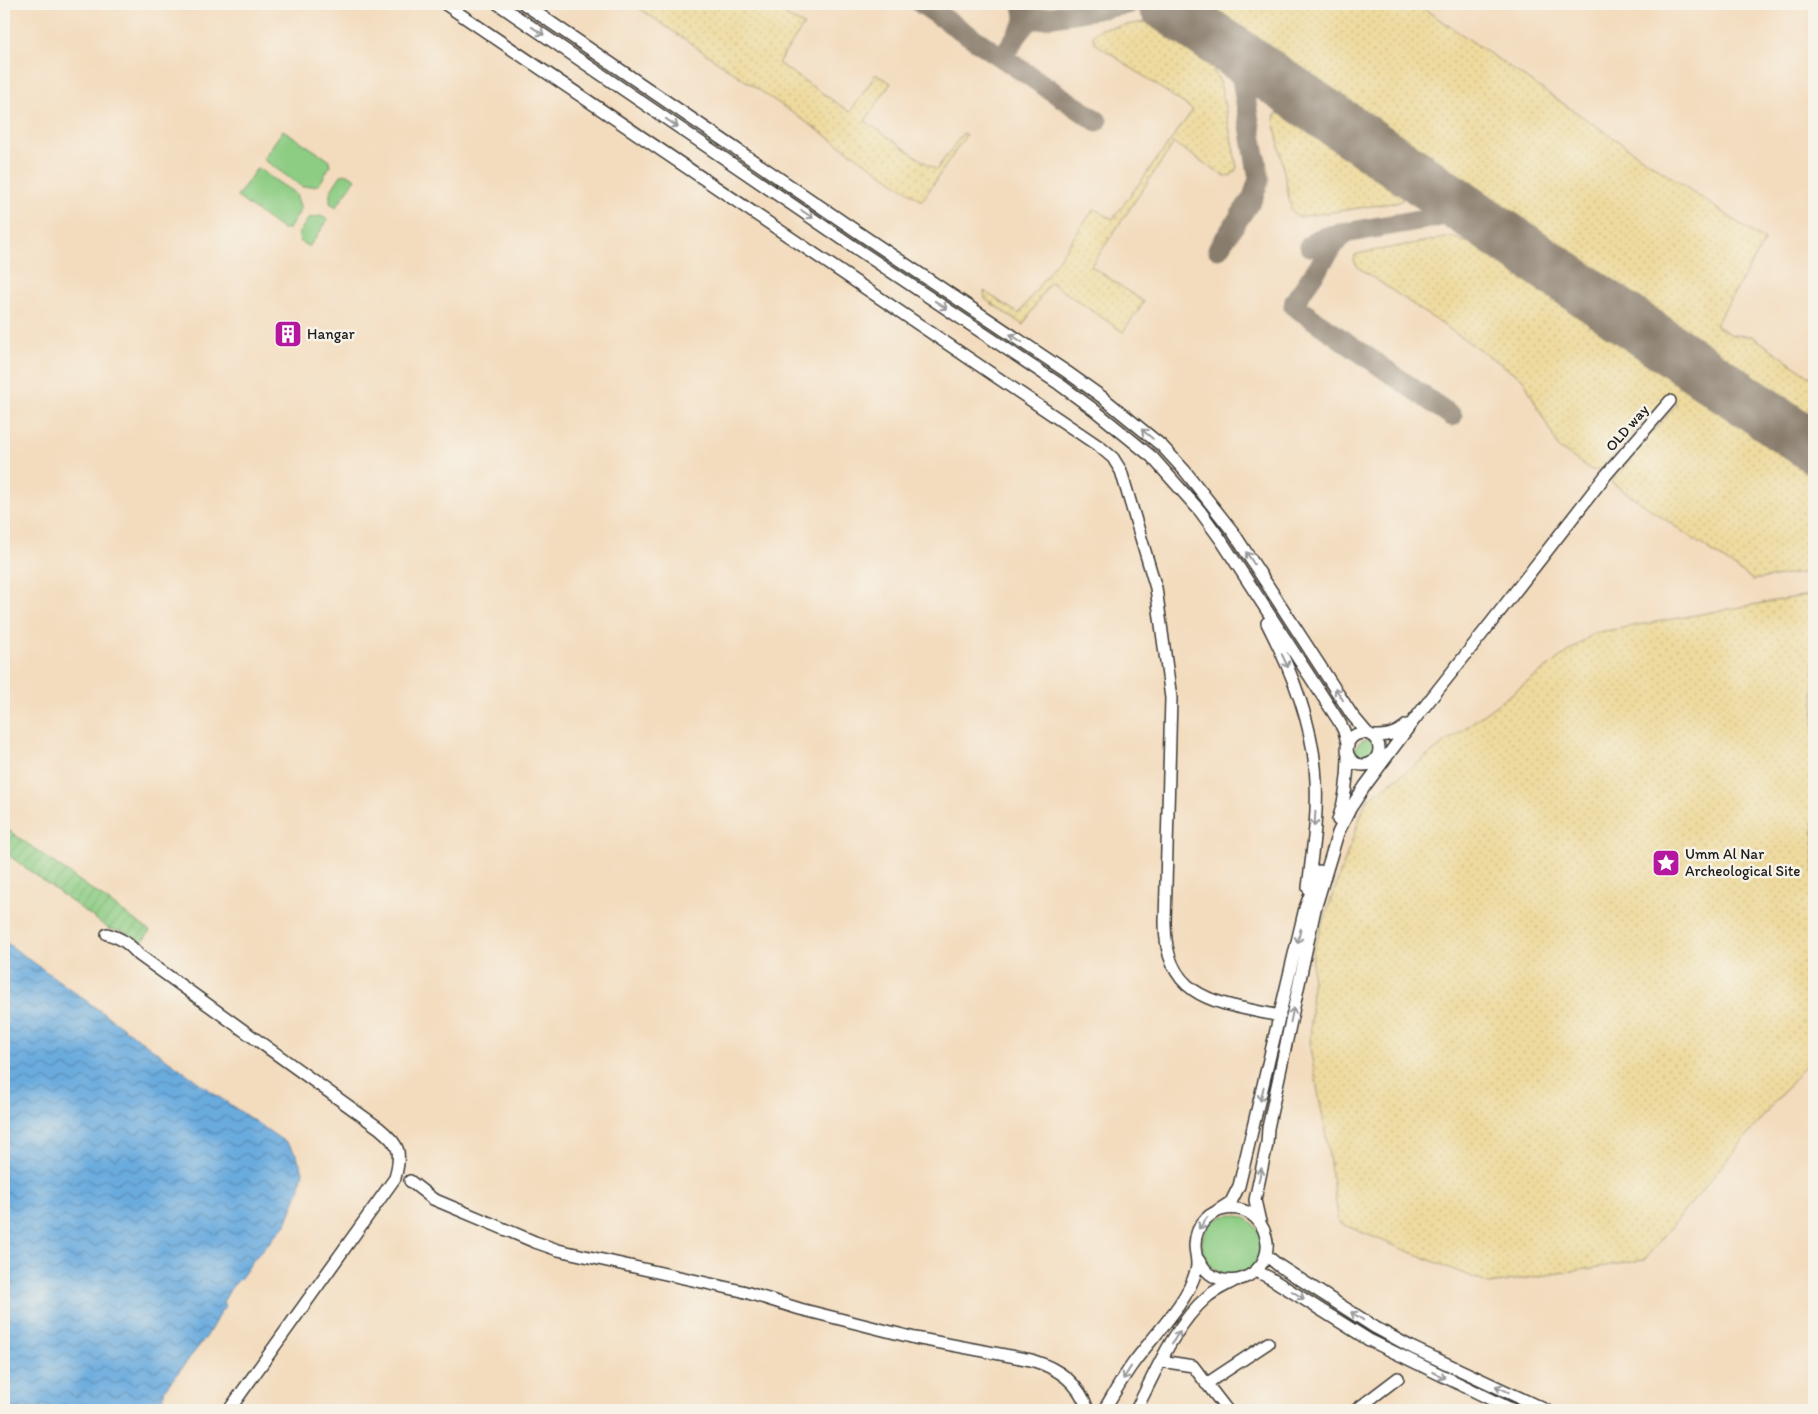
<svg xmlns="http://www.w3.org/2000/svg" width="1818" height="1414" viewBox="0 0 1818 1414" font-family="Itim,sans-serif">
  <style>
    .grass { fill: #8ccc83; stroke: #547450 }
    .sand { fill: url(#sand-dots); stroke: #857b5d }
    .garden { fill: url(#garden-furrows); stroke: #547450 }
    .water { fill: url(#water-waves); stroke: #43647d }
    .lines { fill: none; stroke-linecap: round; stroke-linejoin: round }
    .taxiway { stroke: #887c6c; stroke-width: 21 }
    .runway { stroke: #887c6c; stroke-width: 52 }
    .minor-casing { stroke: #3c3934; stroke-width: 14 }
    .minor { stroke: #fff; stroke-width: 11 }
    .oneway { stroke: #999 }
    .labels { text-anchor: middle; stroke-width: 5; stroke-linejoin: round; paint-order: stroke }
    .poi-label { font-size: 15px; fill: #1c1c1c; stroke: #f7f3e8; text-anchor: start }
    .street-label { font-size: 15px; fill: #1c1c1c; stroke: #f7f3e8 }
  </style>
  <defs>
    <pattern id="sand-dots" width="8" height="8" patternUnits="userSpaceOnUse" patternTransform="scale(1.25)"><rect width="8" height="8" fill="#eeda9e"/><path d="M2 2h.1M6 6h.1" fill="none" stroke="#ccba88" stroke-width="1.8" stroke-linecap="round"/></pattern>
    <pattern id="garden-furrows" width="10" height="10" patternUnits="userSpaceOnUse" patternTransform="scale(1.25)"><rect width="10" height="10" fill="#8ccc83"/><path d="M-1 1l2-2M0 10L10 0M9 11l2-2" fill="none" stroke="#78af71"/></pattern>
    <pattern id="water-waves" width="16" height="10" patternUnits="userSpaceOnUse" patternTransform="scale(1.25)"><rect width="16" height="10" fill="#6aabde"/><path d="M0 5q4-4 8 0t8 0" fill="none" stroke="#568ab3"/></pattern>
  </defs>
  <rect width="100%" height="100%" fill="#f7f3e8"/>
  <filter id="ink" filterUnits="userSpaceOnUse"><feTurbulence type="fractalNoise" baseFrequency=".02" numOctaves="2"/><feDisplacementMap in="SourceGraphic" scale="10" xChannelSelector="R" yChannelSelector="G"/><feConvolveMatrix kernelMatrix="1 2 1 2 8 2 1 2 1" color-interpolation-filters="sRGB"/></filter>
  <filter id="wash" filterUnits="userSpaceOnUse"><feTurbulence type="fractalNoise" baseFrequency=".0096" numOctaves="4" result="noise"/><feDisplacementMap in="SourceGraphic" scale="20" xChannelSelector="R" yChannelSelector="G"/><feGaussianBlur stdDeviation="1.12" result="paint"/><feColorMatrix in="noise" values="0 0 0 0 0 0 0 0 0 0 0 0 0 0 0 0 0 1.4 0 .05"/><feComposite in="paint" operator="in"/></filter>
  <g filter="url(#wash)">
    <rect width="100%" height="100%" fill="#f3dbbd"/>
    <path class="grass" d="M283 130 329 160 330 166 319 185 302 187 263 159Z
      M257 168 296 194 301 209 289 229H282L237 197Z
      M348 174 356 179 336 207 330 203V192L341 175Z
      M321 216 328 220 309 247 301 242 298 234 309 218Z
      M1355 752a13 13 0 1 1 26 0a13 13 0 1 1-26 0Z
      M1202 1245a30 30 0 1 1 60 0a30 30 0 1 1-60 0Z"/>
    <path class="sand" d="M633 4H771L794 20 804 25 778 63 850 112 876 74 891 83 865 121 936 170 963 133 966 135 922 201Z
      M1207 4H1417L1765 241 1715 325 1731 335 1752 336 1814 379V418Z
      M1146 22 1212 67 1220 82 1237 167C1234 174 1232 176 1225 177L1174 143 1091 266 1144 302 1123 332 1050 282 1023 325 985 299 984 291 1019 314 1094 209 1113 219 1193 110 1095 43 1093 37 1095 33 1100 29Z
      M1280 113 1401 196 1402 200 1399 202 1299 217 1295 215 1291 209 1274 120 1275 115Z
      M1451 237 1469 243 1814 478V571L1753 580 1611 482 1677 403 1667 396 1600 470H1591L1559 448 1523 379 1359 268 1354 261 1355 255 1361 253Z
      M1814 594V1055L1644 1260 1489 1284 1339 1223 1324 1124 1310 1048 1313 950 1366 801 1594 633Z"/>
    <path class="garden" d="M4 827 150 931 141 943 125 932 109 929 4 852Z"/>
    <path class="water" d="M4 941 216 1095 288 1144 296 1154 303 1171 300 1188 286 1224 254 1259 241 1278 231 1288 223 1302 226 1307 221 1311 207 1336 165 1389 163 1397 147 1410H4Z"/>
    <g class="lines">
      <path class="taxiway" d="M922 4 1097 121
        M1023 4 1025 16 1024 25 1031 20 1128 4
        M1010 46 1024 25
        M1347 232 1338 239 1295 301 1294 306 1452 416
        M1310 246 1317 240 1328 236 1453 214 1478 218
        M1218 249 1253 197 1259 179 1240 68 1233 56 1220 42"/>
      <path class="runway" d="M1164 4 1814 447"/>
    </g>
  </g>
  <g filter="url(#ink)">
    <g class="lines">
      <defs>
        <path id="minor" d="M445 4 1100 447 1113 458 1121 471 1156 588 1171 698 1165 923C1165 1001 1219 1003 1280 1016
          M498 4 857 249 1059 384 1093 409 1152 457 1200 511 1221 540 1340 723 1344 731 1348 746
          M524 4 865 237 1067 372 1102 397 1162 446 1185 471 1233 532 1352 715 1368 734
          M1267 623C1292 672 1314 726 1316 781 1318 817 1312 853 1308 888
          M1347 749a16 16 0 1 1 32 0a16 16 0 1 1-32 0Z
          M1373 736C1387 736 1395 735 1407 725
          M1338 820C1346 798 1348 778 1348 755
          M107 934C122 938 129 944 139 955L379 1128C400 1145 402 1152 395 1178L229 1410
          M410 1181 433 1199 535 1242 558 1250 742 1291 800 1309 915 1338 1031 1360C1058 1368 1079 1382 1088 1410
          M1217 1211 1231 1202 1239 1186 1305 908 1319 871
          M1260 1222 1255 1200 1267 1144 1268 1128 1315 909 1338 833 1350 809 1365 786 1414 720 1490 624 1606 475 1670 401
          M1266 1255 1278 1265 1376 1328 1413 1348 1546 1410
          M1256 1271 1270 1278 1369 1340 1513 1410
          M1161 1361 1193 1366 1227 1410
          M1206 1384 1268 1343
          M1104 1410C1113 1395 1122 1379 1132 1365 1152 1337 1187 1304 1196 1271 1199 1262 1195 1254 1195 1245 1196 1202 1256 1194 1266 1237 1274 1267 1239 1291 1213 1276 1206 1272 1202 1266 1198 1259
          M1136 1410C1155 1373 1175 1324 1207 1297 1215 1290 1225 1286 1234 1281
          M1356 1410 1398 1378"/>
      </defs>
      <use href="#minor" class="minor-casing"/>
      <use href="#minor" class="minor"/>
    </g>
    <defs><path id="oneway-shaft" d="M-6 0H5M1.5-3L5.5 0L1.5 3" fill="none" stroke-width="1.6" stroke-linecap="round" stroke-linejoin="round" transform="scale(1.25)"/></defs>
    <g class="oneway">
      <use href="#oneway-shaft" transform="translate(538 31) rotate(34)"/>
      <use href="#oneway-shaft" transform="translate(672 123) rotate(34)"/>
      <use href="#oneway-shaft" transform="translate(807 214) rotate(34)"/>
      <use href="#oneway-shaft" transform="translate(941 305) rotate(34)"/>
      <use href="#oneway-shaft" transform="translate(1016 338) rotate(-146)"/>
      <use href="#oneway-shaft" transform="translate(1147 434) rotate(-140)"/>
      <use href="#oneway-shaft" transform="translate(1250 558) rotate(-123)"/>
      <use href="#oneway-shaft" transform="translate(1285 661) rotate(65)"/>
      <use href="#oneway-shaft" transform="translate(1339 694) rotate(-123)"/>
      <use href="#oneway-shaft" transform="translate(1315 819) rotate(93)"/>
      <use href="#oneway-shaft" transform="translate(1299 936) rotate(103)"/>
      <use href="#oneway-shaft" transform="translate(1292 1015) rotate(-78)"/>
      <use href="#oneway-shaft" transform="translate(1262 1094) rotate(103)"/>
      <use href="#oneway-shaft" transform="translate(1260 1175) rotate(-78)"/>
      <use href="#oneway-shaft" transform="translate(1203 1223) rotate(127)"/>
      <use href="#oneway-shaft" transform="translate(1298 1295) rotate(32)"/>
      <use href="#oneway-shaft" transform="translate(1357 1316) rotate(-147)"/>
      <use href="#oneway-shaft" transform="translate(1176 1337) rotate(-58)"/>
      <use href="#oneway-shaft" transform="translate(1127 1373) rotate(122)"/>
      <use href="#oneway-shaft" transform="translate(1439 1375) rotate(25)"/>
      <use href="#oneway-shaft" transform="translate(1502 1389) rotate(-155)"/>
    </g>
  </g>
  <defs>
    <symbol id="building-square" viewBox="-11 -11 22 22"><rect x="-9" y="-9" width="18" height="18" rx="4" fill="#b5179e" stroke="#f7f3e8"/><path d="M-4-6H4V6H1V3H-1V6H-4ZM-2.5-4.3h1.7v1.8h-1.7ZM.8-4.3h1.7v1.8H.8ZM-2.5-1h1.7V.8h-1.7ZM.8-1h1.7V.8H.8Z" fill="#fff"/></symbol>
    <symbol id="sight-square" viewBox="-11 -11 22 22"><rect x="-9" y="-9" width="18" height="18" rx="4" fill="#b5179e" stroke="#f7f3e8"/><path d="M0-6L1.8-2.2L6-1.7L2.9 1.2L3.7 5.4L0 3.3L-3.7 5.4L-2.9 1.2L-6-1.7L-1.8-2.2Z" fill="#fff"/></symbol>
  </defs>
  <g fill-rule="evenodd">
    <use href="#building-square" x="272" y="318" width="32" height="32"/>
    <use href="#sight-square" x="1650" y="847" width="32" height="32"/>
  </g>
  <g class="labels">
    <g class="poi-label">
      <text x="307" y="339">Hangar</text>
      <text x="1685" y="859">Umm Al Nar<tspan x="1685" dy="17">Archeological Site</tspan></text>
    </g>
    <g class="street-label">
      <text transform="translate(1627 428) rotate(-49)" y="5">OLD way</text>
    </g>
  </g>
  <rect width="1818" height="1414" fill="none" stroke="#f7f3e8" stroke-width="20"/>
</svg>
